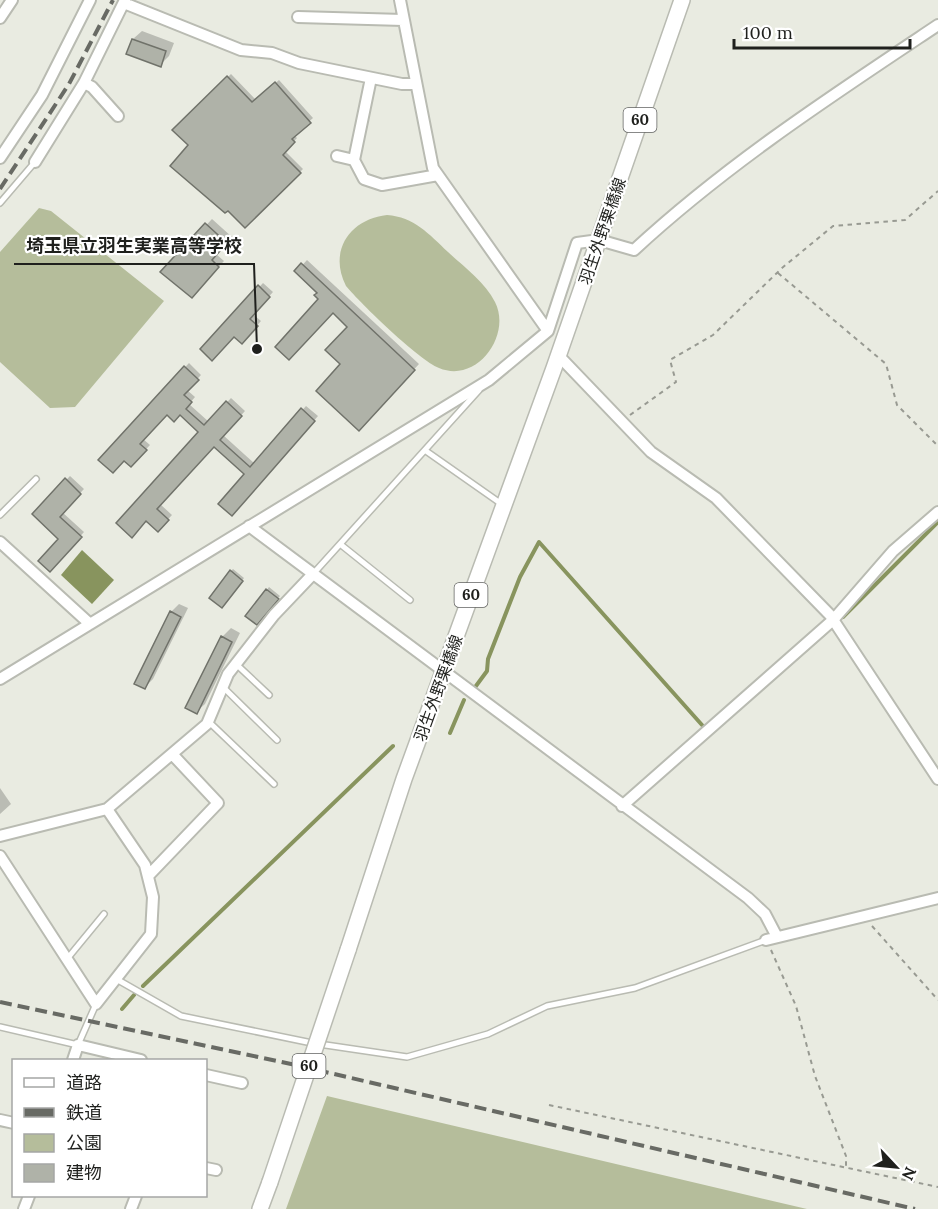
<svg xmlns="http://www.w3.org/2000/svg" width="938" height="1209" viewBox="0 0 938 1209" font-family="Lora,'Noto Sans JP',serif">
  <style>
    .green { fill: #b5bd9b }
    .water { fill: #88945e }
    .shadow { fill: #0003 }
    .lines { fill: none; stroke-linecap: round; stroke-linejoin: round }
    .stream { stroke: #88945e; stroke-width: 4 }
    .building { fill: #afb2a8; stroke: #70726a; stroke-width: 1.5 }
    .lane-casing { stroke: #b9bbb2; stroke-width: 8 }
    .street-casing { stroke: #b9bbb2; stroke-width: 14 }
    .primary-casing { stroke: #b9bbb2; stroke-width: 18 }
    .path { stroke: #989a92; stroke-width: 2; stroke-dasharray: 4.5 4.5; stroke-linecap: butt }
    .lane { stroke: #fff; stroke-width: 5 }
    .street { stroke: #fff; stroke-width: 10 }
    .primary { stroke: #fff; stroke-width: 15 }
    .rail { stroke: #686a64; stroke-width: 4; stroke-dasharray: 12 6; stroke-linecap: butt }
    .primary-bridge-casing { stroke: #b9bbb2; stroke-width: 18; stroke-linecap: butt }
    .primary-bridge { stroke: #fff; stroke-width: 15 }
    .labels { text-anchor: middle; stroke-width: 4.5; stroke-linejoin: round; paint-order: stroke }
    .shield { fill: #fff; stroke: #626361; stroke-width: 1.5 }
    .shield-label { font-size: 15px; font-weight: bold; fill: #1f201d }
    .street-label { font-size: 16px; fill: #1f201d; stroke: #fff }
    .leader { fill: none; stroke: #1f201d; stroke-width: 2 }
    .callout-dot { fill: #1f201d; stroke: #fff; stroke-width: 2 }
    .callout-label { font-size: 18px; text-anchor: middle; font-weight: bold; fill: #1f201d; stroke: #fff; stroke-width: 4.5; stroke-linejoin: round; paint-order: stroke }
  </style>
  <rect width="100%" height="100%" fill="#e9ebe1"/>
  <path class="green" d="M39 208 51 211 164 301 75 407 50 408 0 362V252Z
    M387 215C414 217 429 234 448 252 464 267 485 282 495 302 512 335 477 384 439 368 419 360 361 304 346 286 328 251 350 219 387 215Z
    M327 1096 807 1209H286Z"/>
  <path class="water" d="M82 550 114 580 92 604 61 575Z"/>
  <path class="shadow" d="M142 31 174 43 169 56 160 65 133 39Z
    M231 74 256 100 279 80 313 118 294 135 297 138 285 151 303 169 245 226 187 176 191 145 174 130Z
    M212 219 232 237 216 254 224 261 197 290 162 272Z
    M307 260 419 364 364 424 343 364 350 327 297 271Z
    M263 283 273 292 253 314 261 321 242 342 234 335 202 349Z
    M189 363 201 375 187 390 195 397 189 404 209 422 231 398 245 411 223 435 255 464 306 406 318 416 236 511 246 474 214 445 160 504 172 515 158 530 147 519 200 432 180 413H167L143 439 150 445 131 465 124 459H100Z
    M70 476 84 489 62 512 84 532 50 570 60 539 34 514Z
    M233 569 244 578 224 604 231 571Z
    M269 587 280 596 256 623 247 616Z
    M179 604 188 608 153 679 145 687 171 612Z
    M231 628 240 633 205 704 196 712 222 637Z
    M0 788 11 804 0 814Z"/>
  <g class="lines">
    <path class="stream" d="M843 617 938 522
      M473 690 487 671 488 659 520 577 539 542 702 725
      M450 733 464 700
      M710 734 833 626
      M143 986 393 746
      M122 1009 134 995"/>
  </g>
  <path class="building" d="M132 39 166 51 161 67 126 54Z
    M227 76 252 102 275 82 311 123 292 139 295 142 283 155 301 173 245 228 228 211 225 213 170 166 188 145 172 130Z
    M205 223 227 243 212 260 219 267 192 298 160 272Z
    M301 263 415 370 359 431 316 391 340 364 325 350 347 327 333 313 289 360 275 347 318 299 314 295 317 293 294 271Z
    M258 285 270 297 250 319 258 326 242 344 234 337 212 361 200 349Z
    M184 366 199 380 184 395 192 402 186 409 204 425 226 401 242 416 220 440 250 467 301 408 315 421 232 516 218 504 244 474 214 447 157 509 169 520 158 532 146 521 132 538 116 523 198 432 180 415 174 422 167 415 140 444 147 450 131 467 124 461 113 473 98 460Z
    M65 478 81 494 60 517 82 537 50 572 38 561 58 539 32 514Z
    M230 570 243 581 222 608 209 598Z
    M266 589 279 599 257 625 245 616Z
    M170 611 181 617 145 689 134 684Z
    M221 636 232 642 197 714 185 708Z"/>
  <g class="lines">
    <defs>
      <path id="lane" d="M0 203 35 162
        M426 451 503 505
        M0 515 36 479
        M340 544 410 600
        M313 574 479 390
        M236 664 269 695
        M223 687 277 740
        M208 721 274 784
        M67 959 104 914
        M118 980 181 1016 312 1043 407 1057 488 1034 547 1006 635 988 766 940
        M0 1027 78 1045 96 1004"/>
      <path id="street" d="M400 0 433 168 548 331
        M124 3 241 50 272 53 299 63 402 84H414
        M298 17 403 20
        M0 18 12 0
        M84 83 92 87 118 116
        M337 156 354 160 371 78
        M0 158 42 95 90 0
        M354 160 364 179 382 185 438 175
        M35 162 84 83 125 0
        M558 355 651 452 716 498 830 615 938 779
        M249 526 748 898 765 914 776 935
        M0 542 90 624
        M0 679 489 380 548 331 577 243 599 240 634 250C727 164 833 95 938 25
        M622 806 833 620 893 551 938 512
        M0 836 107 809 207 724 228 674 274 615 313 574
        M0 856 96 1004 151 934 153 897 145 865 107 809
        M148 876 218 803 172 754
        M766 940 938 898
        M73 1060 78 1045 141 1060
        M206 1075 242 1083
        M0 1120 14 1123
        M206 1168 216 1170
        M24 1209 29 1196
        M131 1209 136 1196"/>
      <path id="primary" d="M348 950 404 779 554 368 682 0
        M260 1209 270 1182"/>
    </defs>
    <use href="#lane" class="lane-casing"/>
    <use href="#street" class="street-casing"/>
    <use href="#primary" class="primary-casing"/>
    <path class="path" d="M778 273 886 364 897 405 938 446
      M630 415 676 382 670 360 713 335 782 268 833 226 905 220 938 191
      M872 926 938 1000
      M771 950 796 1006 815 1076 846 1156V1167
      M549 1105 938 1187"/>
    <use href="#lane" class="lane"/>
    <use href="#street" class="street"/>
    <use href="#primary" class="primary"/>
    <path class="rail" d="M0 189 69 84 113 0
      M0 1002 291 1064 915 1209"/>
    <defs>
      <path id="primary-bridge" d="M270 1182 348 950"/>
    </defs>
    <use href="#primary-bridge" class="primary-bridge-casing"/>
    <use href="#primary-bridge" class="primary-bridge"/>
  </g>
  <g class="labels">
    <g class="shield">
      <rect x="623.5" y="108" width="33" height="24" rx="4.5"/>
      <rect x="454.5" y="583" width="33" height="24" rx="4.5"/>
      <rect x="292.5" y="1054" width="33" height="24" rx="4.5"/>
    </g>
    <g class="shield-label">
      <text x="640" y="125">60</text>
      <text x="471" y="600">60</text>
      <text x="309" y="1071">60</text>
    </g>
    <g class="street-label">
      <text transform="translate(602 231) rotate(-71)" y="6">羽生外野栗橋線</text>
      <text transform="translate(438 688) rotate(-70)" y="6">羽生外野栗橋線</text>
    </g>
  </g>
  <path class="leader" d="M257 349L254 264H14"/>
  <circle class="callout-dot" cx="257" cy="349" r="6"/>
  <g class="callout-label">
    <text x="134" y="252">埼玉県立羽生実業高等学校</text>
  </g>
  <rect x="12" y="1059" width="195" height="138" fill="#ffffff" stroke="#a5a6a5" stroke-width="1.5"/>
  <rect x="24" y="1078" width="30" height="9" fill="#ffffff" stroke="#a5a6a5" stroke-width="1.5"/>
  <text x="66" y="1089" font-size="18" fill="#1f201d">道路</text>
  <rect x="24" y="1108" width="30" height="9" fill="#686a64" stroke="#a5a6a5" stroke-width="1.5"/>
  <text x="66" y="1119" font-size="18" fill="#1f201d">鉄道</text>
  <rect x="24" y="1134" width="30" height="18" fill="#b5bd9b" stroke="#a5a6a5" stroke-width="1.5"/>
  <text x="66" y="1149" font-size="18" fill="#1f201d">公園</text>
  <rect x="24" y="1164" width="30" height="18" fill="#afb2a8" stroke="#a5a6a5" stroke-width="1.5"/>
  <text x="66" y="1179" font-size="18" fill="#1f201d">建物</text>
  <g transform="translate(896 1167) rotate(116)" stroke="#ffffff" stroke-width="4.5" paint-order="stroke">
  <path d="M0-4.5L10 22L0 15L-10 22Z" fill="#1f201d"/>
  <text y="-9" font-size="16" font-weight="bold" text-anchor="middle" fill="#1f201d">N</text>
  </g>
  <path d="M734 39v9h176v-9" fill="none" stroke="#1f201d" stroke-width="3"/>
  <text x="743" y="39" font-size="18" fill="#1f201d" stroke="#ffffff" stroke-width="4.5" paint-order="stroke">100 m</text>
</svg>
